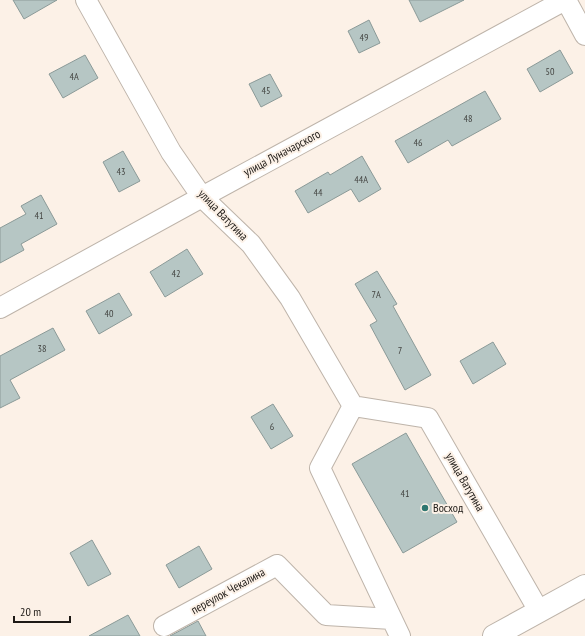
<svg xmlns="http://www.w3.org/2000/svg" width="585" height="636" viewBox="0 0 585 636" font-family="'PT Sans Narrow',sans-serif">
  <style>
    .building { fill: #b6c6c4; stroke: #8b9a98 }
    .lines { fill: none; stroke-linecap: round; stroke-linejoin: round }
    .minor-casing { stroke: #beb4aa; stroke-width: 22 }
    .tertiary-casing { stroke: #beb4aa; stroke-width: 24 }
    .minor { stroke: #fff; stroke-width: 20 }
    .tertiary { stroke: #fff; stroke-width: 22 }
    .poi-dot { fill: #2e7670; stroke: #fcf1e7; stroke-width: 1.5 }
    .labels { text-anchor: middle; stroke-width: 4; stroke-linejoin: round; paint-order: stroke }
    .number-label { font-size: 10px; fill: #444542 }
    .street-label { font-size: 12px; fill: #1e1a16; stroke: #fcf1e7 }
    .poi-label { font-size: 12px; fill: #1e1a16; stroke: #fcf1e7; text-anchor: start }
  </style>
  <rect width="100%" height="100%" fill="#fcf1e7"/>
  <path class="building" d="M13 0H57L24 19Z
    M409 0H464L420 22Z
    M369 20 380 43 359 53 348 31Z
    M560 50 573 73 540 92 527 69Z
    M85 55 98 78 63 98 49 74Z
    M270 74 282 96 261 107 249 84Z
    M485 91 501 119 452 146 448 140 408 163 395 141Z
    M123 151 140 181 119 192 103 162Z
    M362 156 381 189 359 202 351 189 308 213 295 191 328 172 330 175Z
    M41 195 57 224 21 244 24 250 0 263V228L26 214 21 206Z
    M187 249 203 274 165 297 150 272Z
    M377 271 397 304 393 306 431 375 405 390 370 325 377 321 355 284Z
    M119 293 132 315 99 334 86 311Z
    M53 328 65 350 10 380 20 398 0 408V356Z
    M493 342 506 364 473 384 460 361Z
    M273 404 293 436 271 449 251 417Z
    M406 433 457 522 403 553 352 464Z
    M92 540 111 574 88 586 70 553Z
    M199 546 212 569 179 588 166 565Z
    M128 615 140 636H89Z
    M198 621 206 636H170Z"/>
  <g class="lines">
    <defs>
      <path id="minor" d="M86 0 171 152 202 197 251 244 290 298 353 406
        M566 0 585 35
        M0 308 202 197 565 0
        M353 406 428 418 539 611
        M353 406 320 468 400 636
        M164 626 277 565 326 615 392 619"/>
      <path id="tertiary" d="M494 636 585 586"/>
    </defs>
    <use href="#minor" class="minor-casing"/>
    <use href="#tertiary" class="tertiary-casing"/>
    <use href="#minor" class="minor"/>
    <use href="#tertiary" class="tertiary"/>
  </g>
  <circle class="poi-dot" cx="425" cy="508" r="4"/>
  <g class="labels">
    <g class="number-label">
      <text x="364" y="41">49</text>
      <text x="550" y="75">50</text>
      <text x="74" y="80">4А</text>
      <text x="266" y="94">45</text>
      <text x="468" y="122">48</text>
      <text x="418" y="146">46</text>
      <text x="121" y="175">43</text>
      <text x="361" y="183">44А</text>
      <text x="318" y="196">44</text>
      <text x="39" y="219">41</text>
      <text x="176" y="277">42</text>
      <text x="376" y="298">7А</text>
      <text x="109" y="317">40</text>
      <text x="42" y="352">38</text>
      <text x="400" y="354">7</text>
      <text x="272" y="430">6</text>
      <text x="405" y="497">41</text>
    </g>
    <g class="street-label">
      <text transform="translate(282 153) rotate(-28)" y="4">улица Луначарского</text>
      <text transform="translate(223 215) rotate(46)" y="4">улица Ватутина</text>
      <text transform="translate(465 482) rotate(60)" y="4">улица Ватутина</text>
      <text transform="translate(228 591) rotate(-29)" y="4">переулок Чекалина</text>
    </g>
    <g class="poi-label">
      <text x="433" y="512">Восход</text>
    </g>
  </g>
  <path d="M14 616v6h56v-6" fill="none" stroke="#1e1a16" stroke-width="2"/>
  <text x="20" y="616" font-size="12" fill="#1e1a16" stroke="#fcf1e7" stroke-width="3" paint-order="stroke">20 m</text>
</svg>
